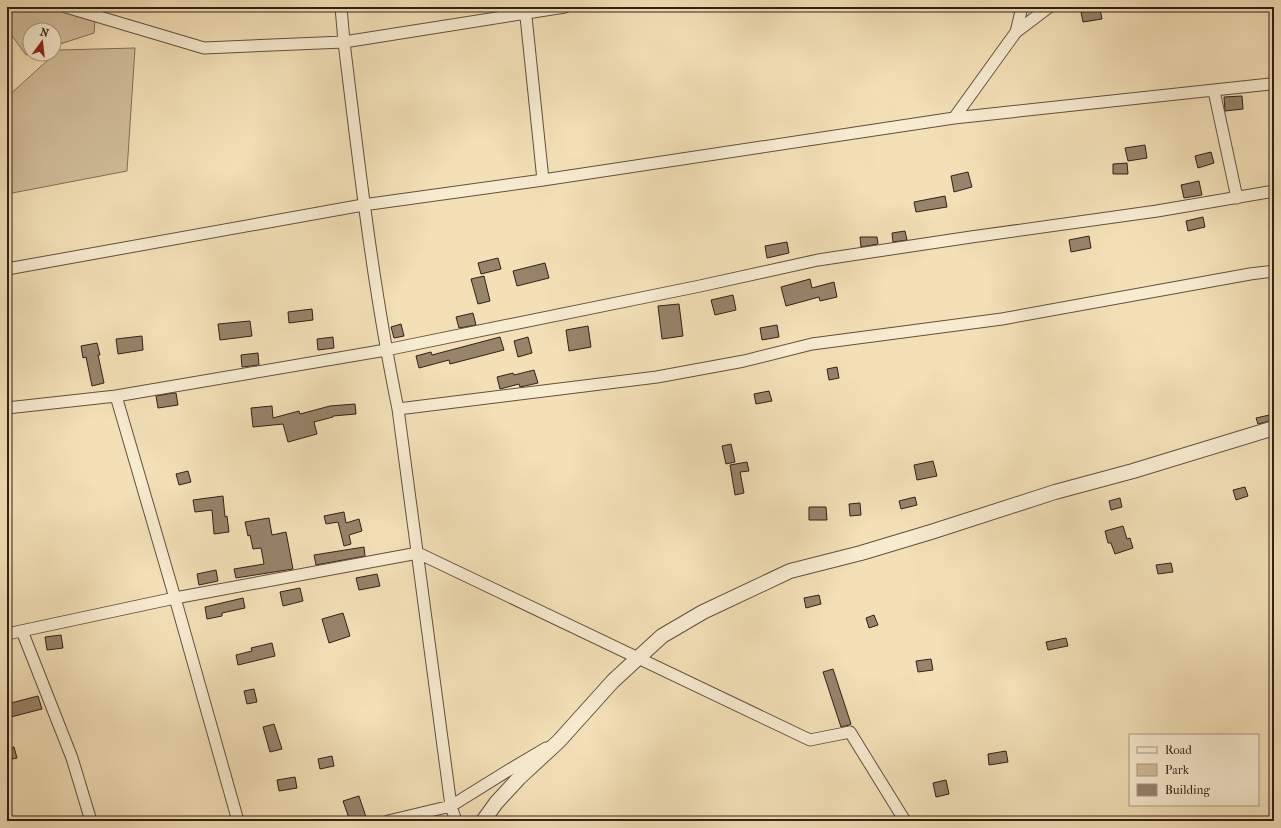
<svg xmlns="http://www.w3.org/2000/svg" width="1281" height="828" viewBox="0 0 1281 828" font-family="'IM FELL French Canon',serif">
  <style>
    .green { fill: #d2bf9c; stroke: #82705a }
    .building { fill: #96846b; stroke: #312018 }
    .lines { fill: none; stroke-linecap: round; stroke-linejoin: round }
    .minor-casing { stroke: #625040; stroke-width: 13 }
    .tertiary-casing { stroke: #625040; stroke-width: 16 }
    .minor { stroke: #f7ebd0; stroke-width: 11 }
    .tertiary { stroke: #f7ebd0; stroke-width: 14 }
  </style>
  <rect width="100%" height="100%" fill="#f3e0b7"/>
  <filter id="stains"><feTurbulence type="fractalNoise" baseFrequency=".005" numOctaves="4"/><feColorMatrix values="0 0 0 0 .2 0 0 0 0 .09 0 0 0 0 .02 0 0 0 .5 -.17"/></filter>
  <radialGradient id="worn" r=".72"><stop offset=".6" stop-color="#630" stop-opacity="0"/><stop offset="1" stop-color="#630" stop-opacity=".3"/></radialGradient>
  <path class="green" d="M7 7H55L95 19 94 33 54 46V30H30V54L26 55 7 29Z
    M135 48 127 171 7 194V97L59 50Z"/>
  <path class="building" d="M1100 9 1102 19 1083 22 1081 12Z
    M1242 96 1243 109 1225 111 1224 97Z
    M1145 145 1147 158 1128 161 1125 148Z
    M1211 152 1214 163 1198 168 1195 156Z
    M1127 163 1128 174H1113V164Z
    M968 172 972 187 954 192 951 176Z
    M1199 181 1202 195 1184 198 1181 185Z
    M945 196 947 207 916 212 914 202Z
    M1203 217 1205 227 1188 231 1186 221Z
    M905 231 907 240 893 242 892 233Z
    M1089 236 1091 248 1071 252 1069 240Z
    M860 237H877L878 244 861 247Z
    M787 242 789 253 767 258 765 246Z
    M498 258 501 269 481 274 478 263Z
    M545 263 549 278 517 286 513 271Z
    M484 276 490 301 478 304 471 279Z
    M810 279 812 288 834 282 837 297 820 301 819 297 786 306 781 287Z
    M733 295 736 310 715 315 711 300Z
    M679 304 683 336 662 339 658 306Z
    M312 309 313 320 289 323 288 312Z
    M473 313 476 325 459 328 456 317Z
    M250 321 252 336 220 340 218 324Z
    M401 324 404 336 394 338 391 327Z
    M777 325 779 337 762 340 760 328Z
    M588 326 591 347 569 351 566 330Z
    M142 336 143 350 118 354 116 339Z
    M333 337 334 348 318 350 317 339Z
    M500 337 504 350 450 364 449 360 419 368 416 356 431 352 432 355Z
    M528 337 532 353 518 357 514 341Z
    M97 343 100 355H98L104 383 92 386 86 357 83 358 81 346Z
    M258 353 259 365 242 367 241 355Z
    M837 367 839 378 829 380 827 369Z
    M534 370 538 383 520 387 519 384 500 389 497 377 513 373 514 375Z
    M769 391 772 401 756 404 754 394Z
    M173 393H176L178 405 158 408 156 396Z
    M355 404 356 414 333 416V417L314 422 317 434 288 442 283 424 253 427 251 408 272 406 273 418 299 411 300 414 330 406Z
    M1274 414V420L1258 424 1256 418Z
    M731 444 735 462 726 464 722 446Z
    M933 461 937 476 917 480 914 465Z
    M747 462 749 471 740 472 744 493 735 495 730 465Z
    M188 471 191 482 179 485 176 474Z
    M1245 487 1248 496 1236 500 1233 490Z
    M223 496 225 517 227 516 229 532 214 534 212 510 195 512 193 500Z
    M915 497 917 505 901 509 899 501Z
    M1120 498 1122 507 1111 510 1109 501Z
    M860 503 861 515 850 516 849 504Z
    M809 507H826L827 520H809Z
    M344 512 346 523 359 519 362 531 349 535 351 544 344 546 338 522 326 524 324 516Z
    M269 518 272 535 286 532 293 569 236 578 234 569 264 564 261 548 253 549 250 535 248 536 245 522Z
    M1123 526 1127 539 1130 538 1133 548 1115 554 1111 543H1108L1105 531Z
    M364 547 365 556 316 565 314 555Z
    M1171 563 1173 572 1158 574 1156 565Z
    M216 570 218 581 199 585 197 574Z
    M377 574 380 586 359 590 356 578Z
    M300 588 303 601 283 606 280 592Z
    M819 595 821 604 806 608 804 598Z
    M243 598 245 608 222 613V616L207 619 205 607Z
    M343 613 350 636 329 643 322 619Z
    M874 615 878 625 869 628 866 618Z
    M61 635 63 648 47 650 45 637Z
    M1066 638 1068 646 1048 650 1046 642Z
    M272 643 275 656 238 665 236 655 252 651 251 648Z
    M931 659 933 670 918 672 916 661Z
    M833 669 851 724 849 725 841 727 823 672Z
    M254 689 257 702 247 704 244 691Z
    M38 696 42 709 7 718V704Z
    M274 724 282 749 270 752 263 727Z
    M14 747 17 758 7 760V749Z
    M1006 751 1008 762 989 765 988 754Z
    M332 756 334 766 320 769 318 759Z
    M295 777 297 788 279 791 277 780Z
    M946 780 949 794 936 797 933 783Z
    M359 796 366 817 350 821 343 801Z"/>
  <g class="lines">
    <defs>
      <path id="minor" d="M66 7 204 48 344 42C359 165 373 288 398 409L451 806 456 821
        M341 7 344 42 565 7
        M525 7 543 180
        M1016 32 1022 7
        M1214 91 1237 198
        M954 118 1016 32 1049 7
        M7 269 363 205 543 180 954 118 1270 84
        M116 396 175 598 238 821
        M7 408 116 396 386 350 700 286 818 260 971 237 1157 211 1274 191
        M398 409 657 377 744 361 812 344 1002 319 1250 274 1274 271
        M22 631 72 758 91 821
        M7 634 175 598 418 553 810 740 850 732 905 821
        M388 821 451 806 509 770 546 748"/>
      <path id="tertiary" d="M483 821 496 803 519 778 559 741 613 681 662 636 703 612 790 571 861 553 931 532 1055 492 1133 471 1274 428"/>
    </defs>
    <use href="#minor" class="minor-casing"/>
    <use href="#tertiary" class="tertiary-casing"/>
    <use href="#minor" class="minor"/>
    <use href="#tertiary" class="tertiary"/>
  </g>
  <rect width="1281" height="828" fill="none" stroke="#f3e0b7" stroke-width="24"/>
  <rect x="8" y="8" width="1265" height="812" fill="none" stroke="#312018" stroke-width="2"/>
  <rect x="12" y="12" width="1257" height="804" fill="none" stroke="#312018"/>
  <rect x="1129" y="734" width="130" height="72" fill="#f7ebd0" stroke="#a89a86"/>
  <rect x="1137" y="747" width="20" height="6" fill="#f7ebd0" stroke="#a89a86"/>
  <text x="1165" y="754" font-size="12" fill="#312018">Road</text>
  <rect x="1137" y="764" width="20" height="12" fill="#d2bf9c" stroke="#a89a86"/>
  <text x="1165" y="774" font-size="12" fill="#312018">Park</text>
  <rect x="1137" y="784" width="20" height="12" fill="#96846b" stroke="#a89a86"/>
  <text x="1165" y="794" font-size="12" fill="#312018">Building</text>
  <g transform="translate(42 42) rotate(15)"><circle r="19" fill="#f7ebd0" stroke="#a89a86"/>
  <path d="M0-3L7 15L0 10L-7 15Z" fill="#8f2418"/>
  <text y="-6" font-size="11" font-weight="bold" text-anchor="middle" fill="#312018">N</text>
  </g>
  <rect width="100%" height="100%" filter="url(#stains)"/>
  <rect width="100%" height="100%" fill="url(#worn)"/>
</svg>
